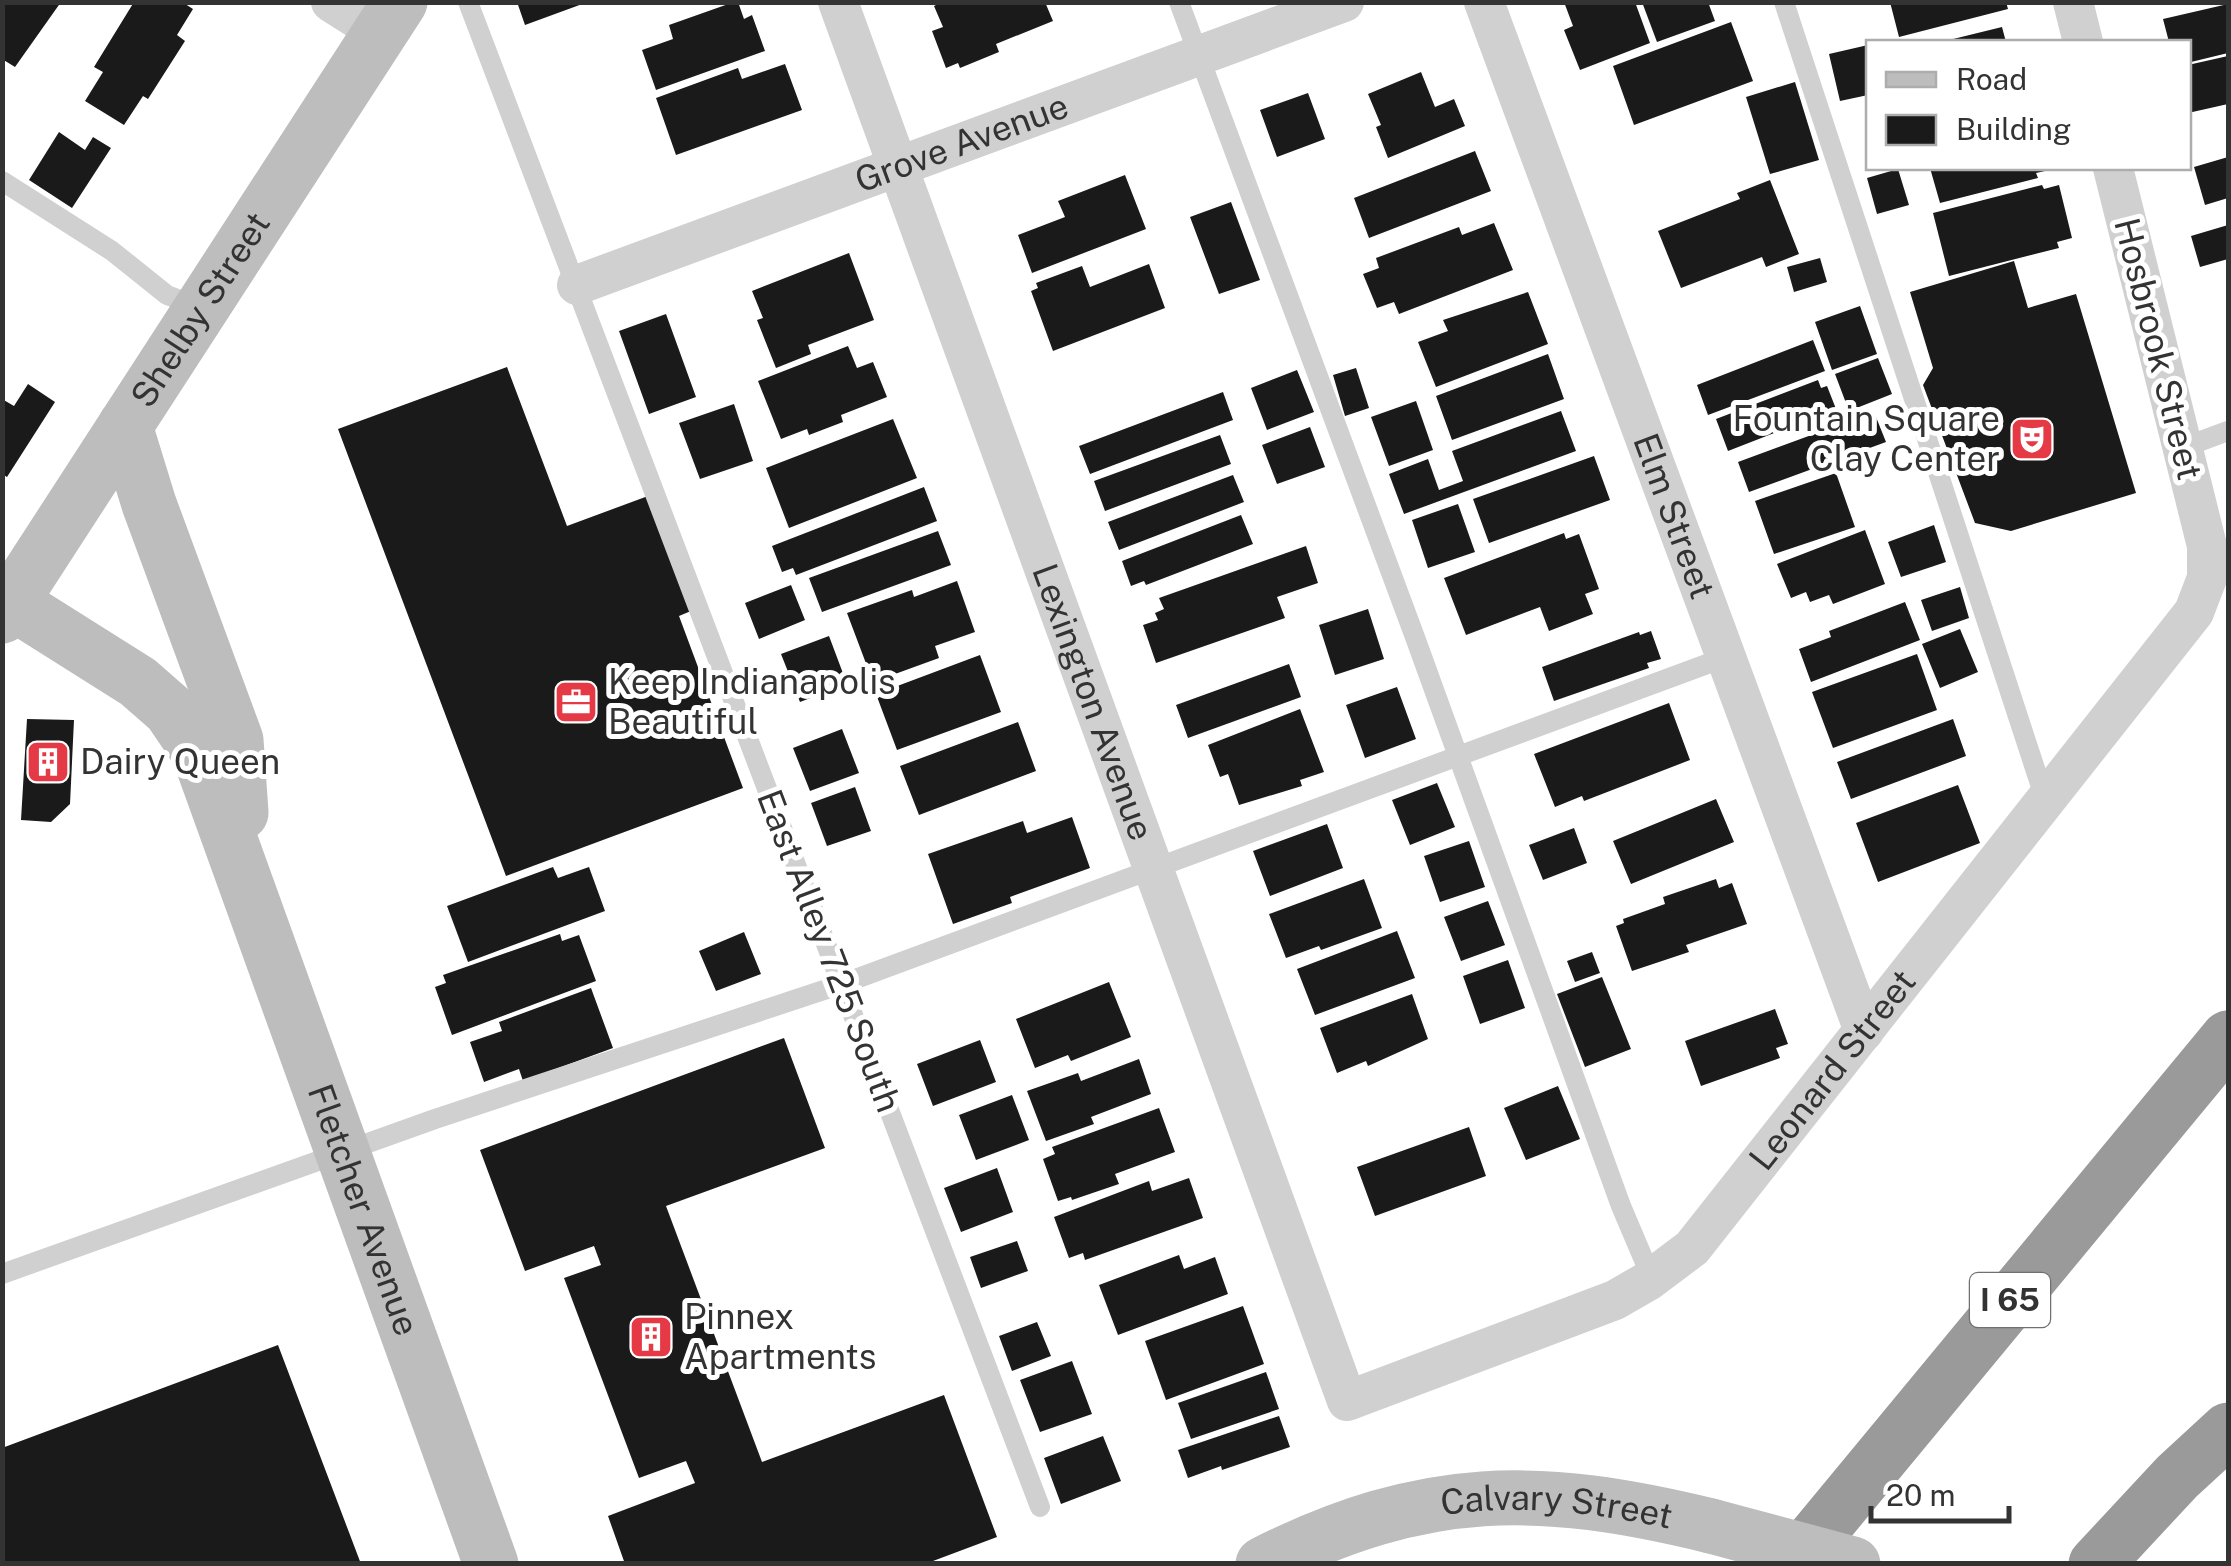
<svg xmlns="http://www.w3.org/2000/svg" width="2231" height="1566" viewBox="0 0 2231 1566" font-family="'Public Sans',sans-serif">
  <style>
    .building { fill: #1a1a1a }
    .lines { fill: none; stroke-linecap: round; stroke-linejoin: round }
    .service { stroke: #d0d0d0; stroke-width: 20 }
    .minor { stroke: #d0d0d0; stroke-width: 40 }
    .secondary { stroke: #bdbdbd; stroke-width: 55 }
    .motorway { stroke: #9a9a9a; stroke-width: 55 }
    .secondary-bridge { stroke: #bdbdbd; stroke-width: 55 }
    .labels { text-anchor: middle; stroke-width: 10; stroke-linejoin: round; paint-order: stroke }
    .shield { fill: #fff; stroke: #707070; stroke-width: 2.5 }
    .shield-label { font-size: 32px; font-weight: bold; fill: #333 }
    .street-label { font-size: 35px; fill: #333; stroke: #fff }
    .poi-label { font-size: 35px; fill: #333; stroke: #fff; text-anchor: start }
  </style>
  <rect width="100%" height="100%" fill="#fff"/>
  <path class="building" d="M2 2H61L15 67 2 59Z
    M134 2H182L193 9 177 35 185 41 148 99 143 96 124 125 85 101 103 72 94 67Z
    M517 2H585V3L525 25Z
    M734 2H738L744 19 752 15 765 51 656 90 642 50 673 39 669 25Z
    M942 2H1045L1053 21 996 44 999 52 960 68 958 63 946 68 932 31 943 27 934 6Z
    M1564 2H1635L1650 43 1580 70 1564 30 1573 26Z
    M1642 2H1708L1715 21 1657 42Z
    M1890 2H2006L2008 9 1899 37Z
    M2228 4V53L2191 62 2188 42H2169L2163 19Z
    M1731 22 1753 81 1634 125 1613 66Z
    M2002 27 2006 42H1945V41Z
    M1868 45V95L1840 101 1829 54Z
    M2228 56V104L2188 113V65Z
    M785 64 802 110 676 155 656 98 738 68 742 79Z
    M1421 72 1435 107 1454 99 1465 126 1388 158 1376 127 1381 125 1368 94Z
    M1795 82 1819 160 1770 174 1746 97Z
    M1308 93 1325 139 1277 157 1260 110Z
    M59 132 85 150 93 137 111 148 72 208 29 180Z
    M1475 151 1491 191 1369 238 1354 198Z
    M2228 157V198L2205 205 2194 167Z
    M1930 168H2054V169L2036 173 2038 178 1940 203Z
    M1898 169 1909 205 1877 214 1867 178Z
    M1125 175 1146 229 1032 273 1018 235 1065 217 1058 201Z
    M1770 180 1799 254 1766 267 1762 257 1681 288 1658 231 1740 199 1737 193Z
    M2042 185 2044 189 2059 185 2072 238 2057 242 2059 248 1949 276 1933 213Z
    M1231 202 1260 280 1219 294 1190 217Z
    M1494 223 1513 270 1399 314 1394 302 1377 308 1363 274 1379 268 1376 258 1459 227 1462 235Z
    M2228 225V259L2200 267 2191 236Z
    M849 253 874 320 808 345 811 354 776 368 757 320 763 318 752 291Z
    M1820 258 1827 282 1794 292 1787 267Z
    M2014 261 2028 308 2076 294 2136 493 2011 531 1975 523 1923 385 1933 368 1910 292Z
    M1149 264 1165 308 1053 351 1031 291 1038 288 1036 283 1082 266 1090 287Z
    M1528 292 1548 344 1436 387 1418 342 1448 331 1443 320Z
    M1860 306 1877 354 1832 370 1815 322Z
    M666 314 696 397 649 414 619 331Z
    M1813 340 1825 371 1708 415 1697 385Z
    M848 346 857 368 873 362 887 397 841 415 843 422 809 435 807 429 781 439 758 381Z
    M1548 354 1564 399 1452 440 1436 396Z
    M1878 358 1892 394 1849 411 1835 374Z
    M507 367 567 526 648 496 691 611 679 616 743 788 506 876 338 429Z
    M1356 368 1369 408 1345 416 1333 375Z
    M1297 370 1314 412 1267 430 1251 388Z
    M1818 380 1821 388 1827 386 1838 414 1816 422 1815 417 1728 451 1716 419Z
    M28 384 55 402 7 477 2 474V399L14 406Z
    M1223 392 1233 420 1090 474 1079 446Z
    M1416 401 1433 450 1389 466 1371 417Z
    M734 404 753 461 700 479 679 423Z
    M1561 411 1576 451 1404 514 1389 474 1428 459 1439 490 1463 481 1452 451Z
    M1874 412 1886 442 1749 492 1738 462Z
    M893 419 917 478 789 528 766 468Z
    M1310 427 1325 467 1277 484 1262 445Z
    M1220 435 1231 464 1105 511 1094 481Z
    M1594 456 1610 500 1489 543 1473 499Z
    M1836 473 1855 527 1774 554 1755 501Z
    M1233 475 1244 502 1119 550 1108 522Z
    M924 487 937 521 796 575 793 568 782 572 772 546Z
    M1458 504 1475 552 1428 568 1412 520Z
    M1241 515 1253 544 1146 585 1144 581 1131 586 1122 561Z
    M1934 525 1946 562 1901 577 1888 542Z
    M1865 530 1885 584 1833 604 1829 595 1810 602 1806 592 1791 598 1777 564Z
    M938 531 951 565 822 612 809 578Z
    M1564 533 1566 539 1579 534 1599 589 1585 594 1593 614 1549 631 1540 607 1466 635 1444 578Z
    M1306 546 1318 583 1277 597 1285 618 1156 663 1143 625 1158 620 1155 613 1164 609 1159 598Z
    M957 581 975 632 935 646 939 658 873 682 847 613 912 590 914 597Z
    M791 585 805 620 759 639 745 603Z
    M1960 587 1969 618 1932 631 1921 600Z
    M1905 602 1920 640 1811 682 1799 649 1831 637 1829 631Z
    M1368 609 1384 659 1335 675 1319 625Z
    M1960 629 1978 672 1940 688 1922 644Z
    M1651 631 1661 659 1647 663 1649 668 1554 701 1542 667 1639 632 1640 635Z
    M829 636 847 684 800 702 781 654Z
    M1917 654 1937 710 1833 748 1812 692Z
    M980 655 1001 712 897 750 876 694Z
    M1289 664 1301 697 1188 738 1176 705Z
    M1397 687 1416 739 1365 758 1346 705Z
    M1669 703 1690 760 1584 801 1582 796 1555 807 1534 754Z
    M1300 709 1324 772 1300 780 1302 786 1239 805 1228 774 1220 777 1208 745Z
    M27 719 74 720 70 804 51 822 21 820Z
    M1953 719 1966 756 1851 799 1837 762Z
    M1018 722 1036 771 919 815 900 766Z
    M842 729 859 773 810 791 793 748Z
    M1437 783 1455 827 1410 845 1392 800Z
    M1958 785 1980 843 1878 882 1856 823Z
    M855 787 871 831 827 846 811 803Z
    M1716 799 1734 842 1631 884 1613 841Z
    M1072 817 1090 868 1010 897 1012 903 953 924 928 854 1023 821 1027 833Z
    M1327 824 1343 868 1270 896 1253 851Z
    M1574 828 1587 863 1543 880 1529 845Z
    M1469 841 1485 887 1440 902 1424 856Z
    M553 867 558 878 589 867 605 911 468 962 447 906Z
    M1364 879 1382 928 1321 950 1319 946 1286 958 1269 914Z
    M1716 879 1719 888 1732 883 1747 924 1686 945 1689 952 1632 971 1616 926 1624 923 1623 919 1665 904 1663 897Z
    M1488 901 1505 945 1461 961 1444 917Z
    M1397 931 1415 978 1315 1015 1297 969Z
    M744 932 761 974 716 991 699 951Z
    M560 934 562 941 579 935 596 981 452 1035 435 987 446 983 443 975Z
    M1592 952 1600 973 1575 982 1567 961Z
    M1508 960 1525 1008 1480 1024 1463 976Z
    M1602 977 1631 1049 1585 1067 1557 994Z
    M1109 982 1131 1037 1071 1061 1068 1055 1035 1068 1016 1019Z
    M591 988 613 1048 523 1081 519 1069 484 1082 470 1042 502 1031 499 1022Z
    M1412 994 1428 1039 1368 1066 1366 1061 1337 1073 1320 1028Z
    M1775 1009 1788 1044 1776 1048 1780 1058 1701 1086 1685 1041Z
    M784 1038 825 1148 666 1206 762 1462 944 1395 997 1537 925 1564H625L608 1516 695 1483 686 1461 639 1478 564 1278 601 1265 594 1246 525 1271 480 1150Z
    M980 1040 996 1082 933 1106 917 1064Z
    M1139 1059 1151 1094 1091 1117 1094 1124 1046 1141 1027 1091 1078 1073 1081 1081Z
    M1558 1086 1580 1139 1526 1160 1504 1108Z
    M1012 1095 1029 1140 976 1160 959 1115Z
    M1159 1108 1175 1152 1115 1174 1119 1184 1072 1200 1071 1197 1058 1201 1043 1159 1055 1154 1052 1147Z
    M1469 1127 1486 1176 1375 1216 1357 1167Z
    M997 1168 1013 1212 961 1232 944 1188Z
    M1189 1178 1203 1218 1085 1260 1083 1253 1069 1258 1054 1217 1149 1181 1152 1191Z
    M1017 1241 1028 1271 981 1288 970 1257Z
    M1179 1255 1184 1269 1215 1257 1228 1294 1118 1335 1099 1285Z
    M1243 1306 1264 1364 1166 1400 1145 1341Z
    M1037 1322 1051 1356 1012 1371 999 1336Z
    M278 1345 361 1564H2V1448Z
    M1072 1361 1092 1414 1040 1432 1020 1380Z
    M1266 1372 1279 1409 1191 1439 1178 1403Z
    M1279 1416 1290 1447 1222 1470 1221 1466 1188 1478 1178 1450Z
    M1103 1436 1121 1481 1061 1504 1044 1458Z"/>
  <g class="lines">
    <path class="service" d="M468 2 1040 1507
      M1179 2 1416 640 1621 1206 1652 1279
      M1784 2 2045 799
      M2 181 112 251 167 295 201 308
      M2182 448 2228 431
      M2 1274 435 1119 842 984 1726 657"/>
    <g class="minor">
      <path d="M331 2 380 33"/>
      <path id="s1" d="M838 2 1347 1401 1615 1300 1648 1281 1692 1248 2194 612 2207 578V546L2113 168"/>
      <path id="s2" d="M1484 2 1864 1031"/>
      <path d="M2073 2 2083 42"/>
      <path id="s3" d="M577 285 1344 2"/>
    </g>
    <g class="secondary">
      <path d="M125 426 149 504 236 740 241 813"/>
      <path id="s4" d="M11 602 138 682 170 710 198 751 491 1564"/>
      <path id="s5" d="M2 616 400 2"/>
      <path id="s6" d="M1263 1564C1425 1483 1538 1484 1711 1526"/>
    </g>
    <path class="motorway" d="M1793 1564 2228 1038
      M2096 1564 2177 1477 2228 1430"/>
    <path class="secondary-bridge" d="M1711 1526 1853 1564"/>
  </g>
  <defs>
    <symbol id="theatre-square" viewBox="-11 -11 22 22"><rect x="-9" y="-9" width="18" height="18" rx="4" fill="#e63946" stroke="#fff"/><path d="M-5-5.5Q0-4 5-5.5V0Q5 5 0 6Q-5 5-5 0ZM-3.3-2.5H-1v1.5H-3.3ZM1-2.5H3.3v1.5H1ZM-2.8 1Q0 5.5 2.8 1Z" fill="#fff"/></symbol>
    <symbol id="office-square" viewBox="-11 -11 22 22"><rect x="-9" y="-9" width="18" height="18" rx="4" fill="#e63946" stroke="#fff"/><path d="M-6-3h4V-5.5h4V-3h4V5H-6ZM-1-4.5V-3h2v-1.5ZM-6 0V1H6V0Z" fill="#fff"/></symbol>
    <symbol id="building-square" viewBox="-11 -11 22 22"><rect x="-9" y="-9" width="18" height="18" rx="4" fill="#e63946" stroke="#fff"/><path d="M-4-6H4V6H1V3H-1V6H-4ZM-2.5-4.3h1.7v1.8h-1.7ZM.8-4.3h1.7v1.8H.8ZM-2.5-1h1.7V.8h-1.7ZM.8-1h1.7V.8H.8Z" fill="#fff"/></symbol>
  </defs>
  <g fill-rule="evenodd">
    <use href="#theatre-square" x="2007" y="414" width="50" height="50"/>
    <use href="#office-square" x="551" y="677" width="50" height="50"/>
    <use href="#building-square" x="23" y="737" width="50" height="50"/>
    <use href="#building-square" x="626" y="1312" width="50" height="50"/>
  </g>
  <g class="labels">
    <rect class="shield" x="1970" y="1273" width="80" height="54" rx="8"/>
    <g class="shield-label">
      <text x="2010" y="1311">I 65</text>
    </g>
    <g class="street-label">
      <text dy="12" stroke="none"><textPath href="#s3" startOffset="410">Grove Avenue</textPath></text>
      <text dy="12" stroke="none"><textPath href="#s5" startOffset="365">Shelby Street</textPath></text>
      <text transform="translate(2158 349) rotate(76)" y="12">Hosbrook Street</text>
      <text dy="12" stroke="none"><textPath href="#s2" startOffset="548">Elm Street</textPath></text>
      <text dy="12" stroke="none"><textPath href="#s1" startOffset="745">Lexington Avenue</textPath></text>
      <text transform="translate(829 951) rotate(69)" y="12">East Alley 725 South</text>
      <text dy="12" stroke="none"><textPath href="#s1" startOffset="2095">Leonard Street</textPath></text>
      <text dy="12" stroke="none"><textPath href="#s4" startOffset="730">Fletcher Avenue</textPath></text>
      <text dy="12" stroke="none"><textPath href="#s6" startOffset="305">Calvary Street</textPath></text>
    </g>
    <g class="poi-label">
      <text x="2000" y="431" text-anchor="end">Fountain Square<tspan x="2000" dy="40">Clay Center</tspan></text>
      <text x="608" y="694">Keep Indianapolis<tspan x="608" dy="40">Beautiful</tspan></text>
      <text x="80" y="774">Dairy Queen</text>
      <text x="684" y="1329">Pinnex<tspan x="684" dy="40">Apartments</tspan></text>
    </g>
  </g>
  <rect width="2231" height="1566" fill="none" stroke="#333333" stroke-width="10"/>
  <rect x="1866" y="40" width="325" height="130" fill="#ffffff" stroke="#adadad" stroke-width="2.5"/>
  <rect x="1886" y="72" width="50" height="15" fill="#bdbdbd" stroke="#adadad" stroke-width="2.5"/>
  <text x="1956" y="90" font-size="30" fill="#333333">Road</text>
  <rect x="1886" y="115" width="50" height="30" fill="#1a1a1a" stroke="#adadad" stroke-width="2.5"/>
  <text x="1956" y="140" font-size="30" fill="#333333">Building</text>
  <path d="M1871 1506v15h138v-15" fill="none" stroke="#333333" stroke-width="5"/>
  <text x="1886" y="1506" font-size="30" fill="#333333" stroke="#ffffff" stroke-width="8" paint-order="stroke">20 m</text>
</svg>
